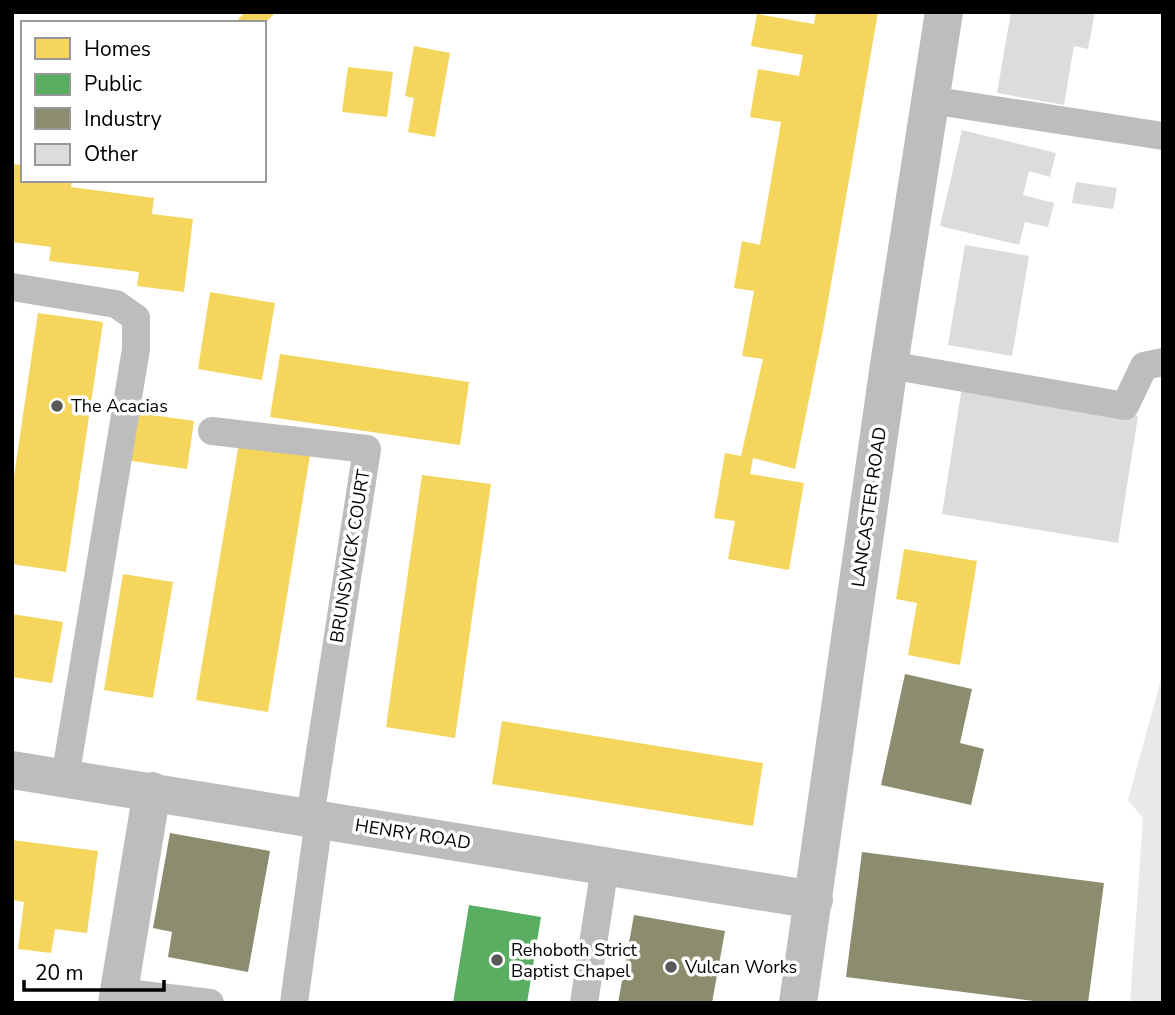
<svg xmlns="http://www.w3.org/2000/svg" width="1175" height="1015" viewBox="0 0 1175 1015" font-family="'Nunito Sans',sans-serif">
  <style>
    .green { fill: #e9e9e9 }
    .homes { fill: #f6d55c }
    .public { fill: #5aae61 }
    .industry { fill: #8c8c6e }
    .building { fill: #dcdcdc }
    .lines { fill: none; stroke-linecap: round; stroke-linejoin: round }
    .lane { stroke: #bdbdbd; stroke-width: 28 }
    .street { stroke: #bdbdbd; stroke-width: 38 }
    .poi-dot { fill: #595959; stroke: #fff; stroke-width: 2.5 }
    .labels { text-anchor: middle; stroke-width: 7; stroke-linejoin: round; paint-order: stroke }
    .poi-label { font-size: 18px; fill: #000; stroke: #fff; text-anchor: start }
    .street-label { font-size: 18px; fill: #000; stroke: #fff }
  </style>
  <rect width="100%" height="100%" fill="#fff"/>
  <path class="green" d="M1163 672V1003H1130L1143 818 1128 800Z"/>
  <path class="homes" d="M245 12H276L265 23H235Z
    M816 12H878L823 330 795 469 753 458 750 474 804 483 789 570 728 559 735 521 714 518 725 453 741 456 763 359 742 356 754 291 734 288 742 241 760 245 781 122 750 117 758 69 799 76 803 55 751 46 757 14 814 24Z
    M414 46 450 53 435 137 408 132 414 98 405 96Z
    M348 67 393 72 387 117 342 112Z
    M12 164 23 165V180H72L71 187 154 198 152 214 193 219 184 292 137 286 139 272 49 261 51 247 12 242Z
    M210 292 275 303 262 380 198 369Z
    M38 313 103 322 66 572 12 564V490Z
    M280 354 469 382 460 445 270 417Z
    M132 412 194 421 187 469 125 460Z
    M239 443 310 455 268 712 196 700Z
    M422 475 491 484 455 738 386 727Z
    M904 549 977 561 960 665 908 655 917 603 896 599Z
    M123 574 173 582 153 698 104 690Z
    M12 614 63 622 52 683 12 677Z
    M502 721 763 763 753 826 492 784Z
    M12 840 98 851 87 933 55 929 51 953 18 949 24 902 12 900Z"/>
  <path class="public" d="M469 905 541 917 527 1003H453Z"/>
  <path class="industry" d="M905 674 972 689 960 743 984 749 971 805 881 785Z
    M170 833 270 851 248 972 168 957 172 932 153 928Z
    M862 852 1104 883 1088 1003H1050L846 977Z
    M634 915 725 931 712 1003H618Z"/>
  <path class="building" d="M1011 12H1095L1088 49 1074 46 1064 105 997 93Z
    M962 130 1056 153 1050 177 1029 171 1023 195 1054 203 1048 227 1025 222 1019 245 940 226Z
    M1076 182 1117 188 1113 209 1072 203Z
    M965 245 1029 256 1012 356 948 345Z
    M962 387 1138 416 1118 543 942 514Z"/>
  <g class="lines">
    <path class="lane" d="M930 100 1163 136
      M12 287 116 304 136 318V349L65 778
      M889 365 1125 406 1144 366 1163 362
      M212 431 367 449 310 817
      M119 992 210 1003
      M294 1003 319 819
      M584 1003 605 866"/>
    <path class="street" d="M12 770 814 900
      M117 1003 152 791
      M798 1003 889 365 944 12"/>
  </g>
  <g class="poi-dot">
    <circle cx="57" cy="406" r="7"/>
    <circle cx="497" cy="960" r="7"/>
    <circle cx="671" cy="967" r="7"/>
  </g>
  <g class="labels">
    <g class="poi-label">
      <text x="71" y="412">The Acacias</text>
      <text x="511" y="956">Rehoboth Strict<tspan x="511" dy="21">Baptist Chapel</tspan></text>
      <text x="685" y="973">Vulcan Works</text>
    </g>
    <g class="street-label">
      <text transform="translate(869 507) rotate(-82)" y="6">LANCASTER ROAD</text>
      <text transform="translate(350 556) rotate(-81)" y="6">BRUNSWICK COURT</text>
      <text transform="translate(413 834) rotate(9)" y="6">HENRY ROAD</text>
    </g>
  </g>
  <rect width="1175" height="1015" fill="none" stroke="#000000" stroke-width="28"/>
  <rect x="21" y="21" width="245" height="161" fill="#ffffff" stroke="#999999" stroke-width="2"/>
  <rect x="35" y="38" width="35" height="21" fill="#f6d55c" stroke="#999999" stroke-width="2"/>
  <text x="84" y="56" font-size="21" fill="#000000">Homes</text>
  <rect x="35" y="74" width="35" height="21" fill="#5aae61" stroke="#999999" stroke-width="2"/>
  <text x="84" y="91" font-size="21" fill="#000000">Public</text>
  <rect x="35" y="108" width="35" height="21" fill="#8c8c6e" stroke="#999999" stroke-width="2"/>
  <text x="84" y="126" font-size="21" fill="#000000">Industry</text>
  <rect x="35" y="144" width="35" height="21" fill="#dcdcdc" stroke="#999999" stroke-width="2"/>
  <text x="84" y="161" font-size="21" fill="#000000">Other</text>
  <path d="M24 980v10h140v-10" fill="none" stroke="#000000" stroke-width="3.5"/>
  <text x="35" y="980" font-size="21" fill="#000000" stroke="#ffffff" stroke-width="5" paint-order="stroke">20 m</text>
</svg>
